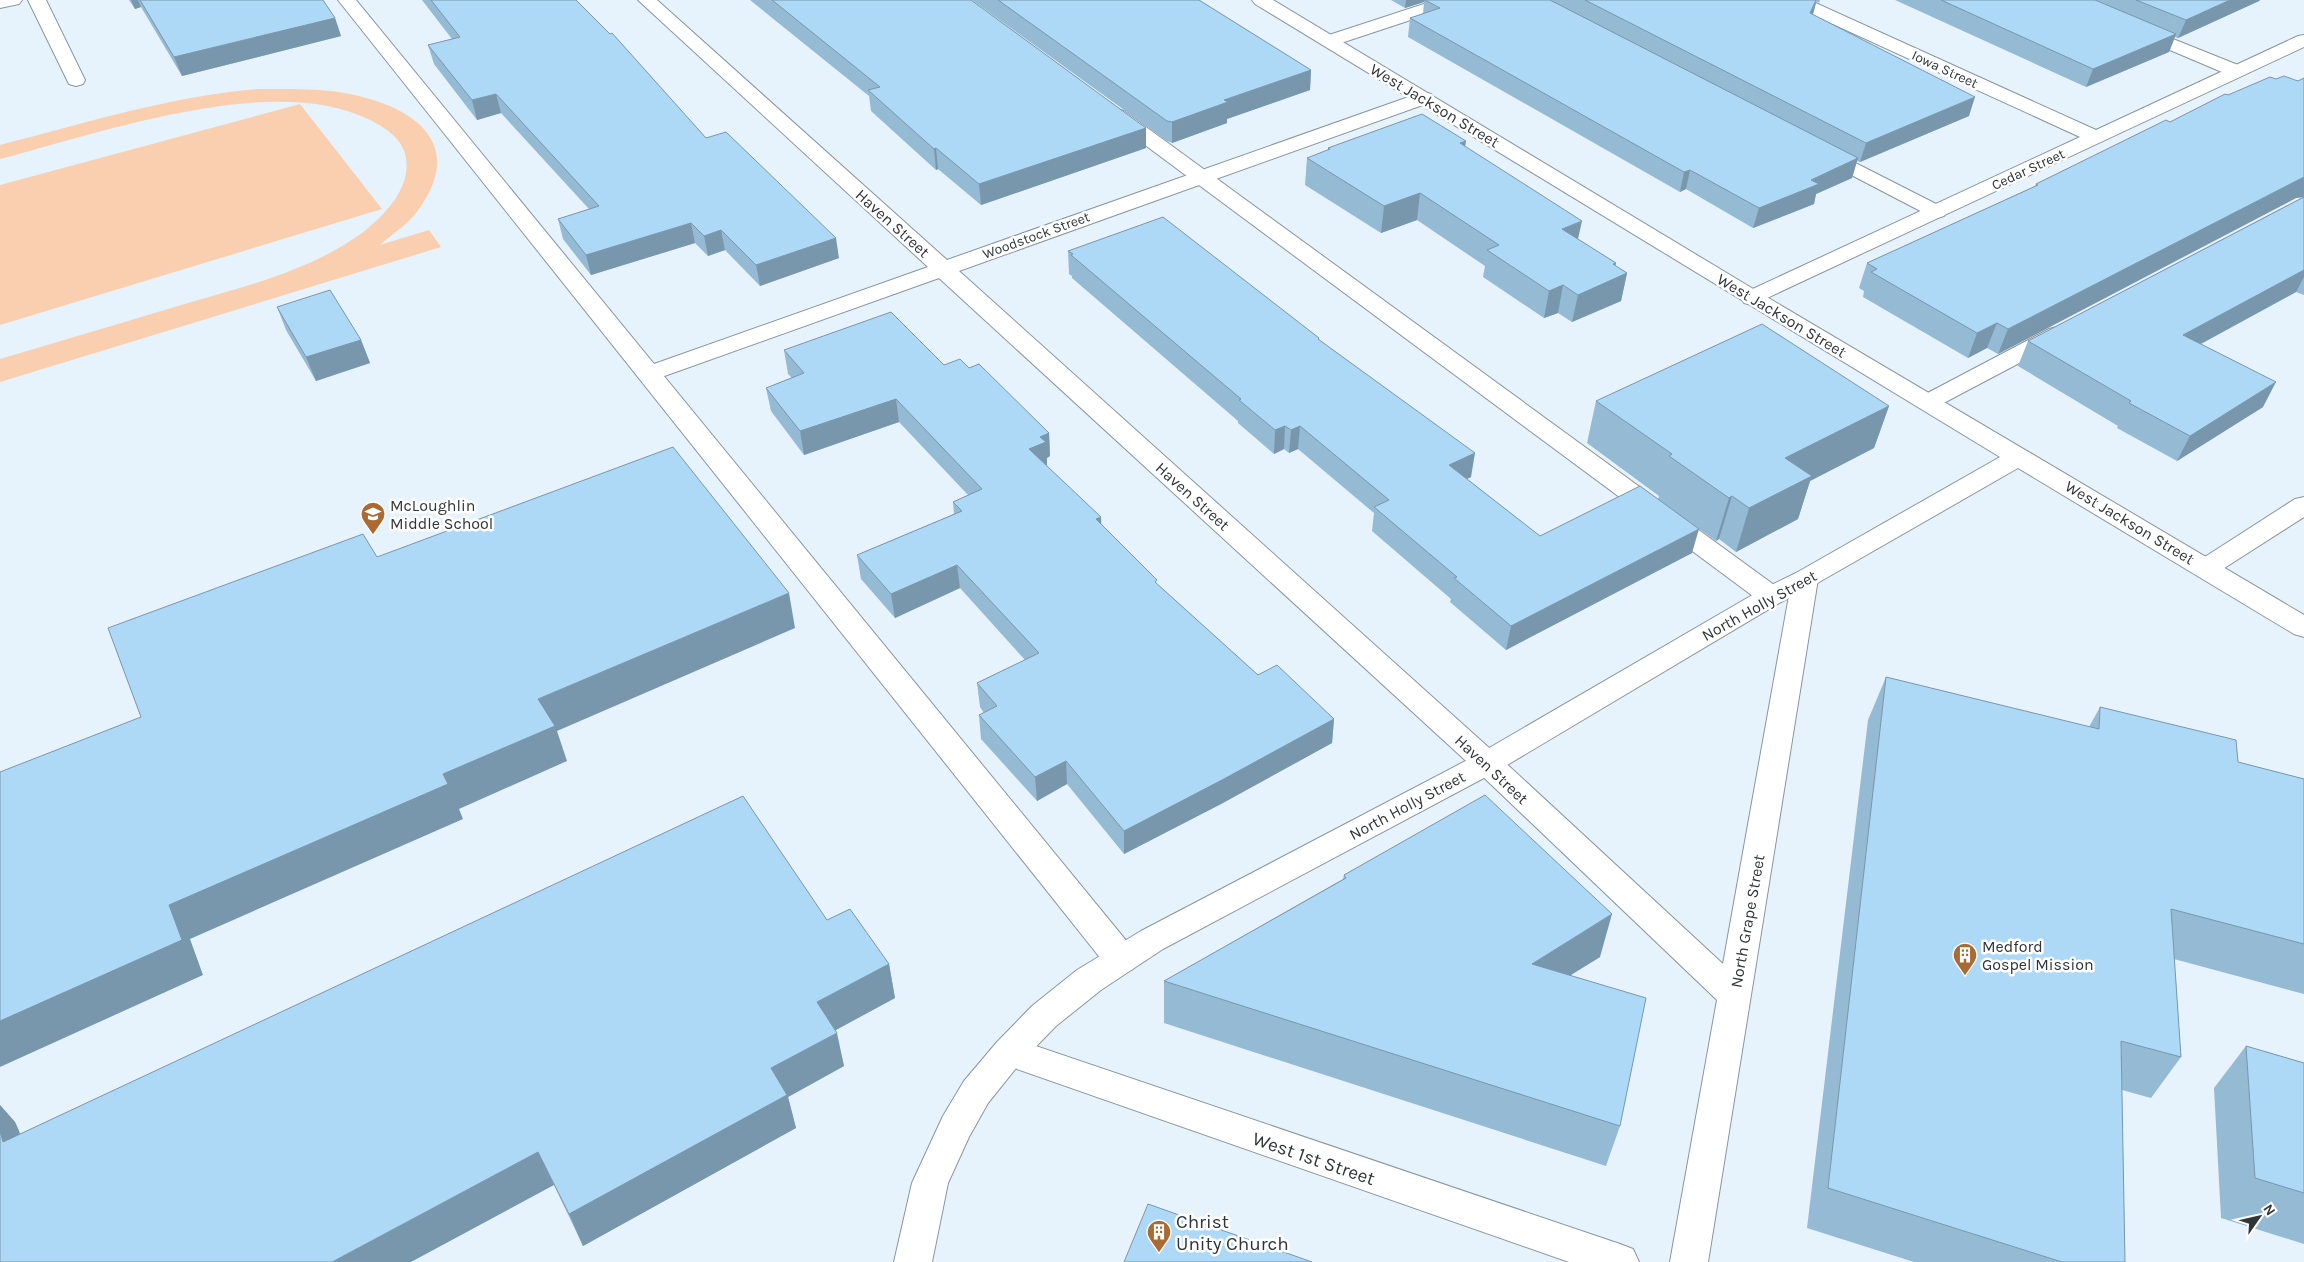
<svg xmlns="http://www.w3.org/2000/svg" width="2304" height="1262" viewBox="0 0 2304 1262" font-family="Karla,sans-serif">
  <style>
    .green { fill: #f9cfaf }
    .lines { fill: none; stroke-linecap: round; stroke-linejoin: round }
    .lane-casing { stroke: #8a969e; stroke-width: 2 }
    .street-casing { stroke: #8a969e; stroke-width: 2 }
    .secondary-casing { stroke: #8a969e; stroke-width: 2 }
    .lane { fill: #fff; fill-rule: evenodd }
    .street { fill: #fff; fill-rule: evenodd }
    .secondary { fill: #fff; fill-rule: evenodd }
    .wall { fill: #95bad4 }
    .shaded-wall { fill: #7997ac }
    .building { fill: #add8f6; stroke: #7997ac }
    .labels { text-anchor: middle; stroke-width: 5; stroke-linejoin: round; paint-order: stroke }
    .far-street-label { font-size: 14px; fill: #303538; stroke: #fff }
    .street-label { font-size: 16px; fill: #303538; stroke: #fff }
    .poi-label { font-size: 16px; fill: #303538; stroke: #fff; text-anchor: start }
    .near-street-label { font-size: 19px; fill: #303538; stroke: #fff }
    .near-poi-label { font-size: 19px; fill: #303538; stroke: #fff; text-anchor: start }
  </style>
  <rect width="100%" height="100%" fill="#e6f3fc"/>
  <path class="green" d="M259 89C290 89 320 88 350 94 414 107 466 143 419 209 409 224 393 233 380 245L429 230 441 247 0 382V359C63 340 126 322 188 303 247 286 311 270 362 233 384 216 411 189 406 158 403 139 386 128 370 120 274 71 100 133 0 159V145C85 123 171 96 259 89Z
    M300 104 382 209 0 325V185Z"/>
  <g class="lines">
    <defs>
      <path id="lane" d="M338 0H356L1133 949 1137 959 1133 969 1121 973 1109 969Z
        M2138 25 2243 67 2245 71 2243 75 2236 77 2229 75 2132 34 2129 30 2132 26Z
        M1117 109 1124 111 1781 590 1784 596 1781 602 1771 605 1761 602 1110 119 1107 115 1110 111Z
        M1822 146 1944 208 1947 212 1944 216 1937 218 1930 216 1815 156 1812 152 1815 148Z
        M2057 327 2065 329 2068 334 2065 339 1936 407 1928 409 1920 407 1916 402 1920 397 2049 329Z"/>
      <path id="street" d="M0 0H22L19 4 0 8Z
        M28 0H46L85 80 83 84 76 86 69 84 67 80Z
        M638 0H657L947 260 1417 94 1424 92 1431 94 1433 98 1431 102 959 271 1497 755 1723 964 1792 579 1796 573 1805 570 1814 573 1818 579 1708 1262H1670L1717 1000 1477 771 939 278 656 379 648 381 640 379 636 374 640 369 928 267Z
        M1436 0H1462L1459 4 1335 45H1323L1320 41 1323 37Z
        M1786 0H1809L2096 130 2298 36 2304 35V47L1752 305 1744 303 1741 298 1744 293 2080 137 1789 4Z
        M2304 497V517L2215 574 2206 577 2197 574 2193 568 2197 562 2295 499Z
        M1009 1037 1620 1244 1633 1249 1639 1262H1569L997 1062 992 1052 997 1042Z"/>
      <path id="secondary" d="M1252 0H1273L1760 293 2304 615V637L2294 634 2018 468 1814 585 1781 602 1497 771 1163 949 1101 990 1056 1026 1021 1062 988 1103 969 1137 948 1183 932 1262H894L912 1183 943 1116 964 1081 997 1042 1032 1006 1077 970 1141 931 1477 755 1761 590 1796 573 2000 457 1255 4Z"/>
    </defs>
    <use href="#lane" class="lane-casing"/>
    <use href="#street" class="street-casing"/>
    <use href="#secondary" class="secondary-casing"/>
    <use href="#lane" class="lane"/>
    <use href="#street" class="street"/>
    <use href="#secondary" class="secondary"/>
  </g>
  <path class="wall" d="M129 0H323L335 18 341 36 182 76 141 7 135 9Z
    M422 0H576L706 138 839 258 760 286 725 250 708 256 695 243 591 275 563 239 558 219 589 209 501 113 477 120 434 64 428 45 452 39Z
    M750 0H971L1146 128V148L981 205 938 169 936 170 871 111 869 96Z
    M972 0H1199L1311 70 1310 90 1227 119V123L1172 143 1167 141Z
    M1391 0H1820L1819 3 1816 1 1813 15 1969 116 1860 162 1857 161 1852 178 1816 194 1814 204 1753 228 1686 189 1680 192 1408 37 1410 18 1423 14 1424 2 1405 8Z
    M1895 0H2260L2259 1 2178 38 2175 37 2169 52 2086 87Z
    M2304 78V295L2296 292 2201 344 2263 407 2177 461 2117 428 2118 426 2018 366 2028 341 2303 197 2296 198 1998 354 1987 348 1968 358 1863 297 1864 291 1859 288 1867 263 2035 186 2036 184 2228 95 2276 79 2298 81Z
    M1465 147 1578 239 1615 266 1627 273 1621 301 1572 322 1558 313 1544 318 1483 277 1485 266 1417 220 1381 233 1305 185 1307 158 1328 150V148Z
    M1068 251 1319 340 1471 477 1467 479 1540 536 1692 553 1506 650 1450 602 1451 599 1372 531 1374 513 1298 449 1289 453 1284 449 1274 454 1238 423V421L1072 278V276L1069 274Z
    M277 307 361 340 370 363 316 381 286 330Z
    M784 350 944 365 969 368 1049 433 1050 456 1047 458V466L1157 584 1258 675 1334 719 1332 743 1221 804 1124 854 1067 784 1037 801 981 739 979 715 984 713 980 707 977 683 1025 660 960 588 895 618 861 579 857 555 954 514 953 502 968 495 899 422 804 455 771 411 766 388 792 378 788 374Z
    M1596 401 1889 406 1874 448 1810 481 1798 519 1736 552 1719 539 1716 541 1658 499 1659 496 1587 443Z
    M1886 677 2089 727 2100 707 2238 762 2304 779V994L2174 959 2181 1057 2151 1098 2122 1090 2125 1262H1914L1807 1228 1868 720Z
    M1344 875 1600 957 1570 975 1620 1126 1606 1166 1164 1023V981L1343 879Z
    M827 920 889 964 895 998 835 1030 844 1066 788 1097 796 1128 583 1246 554 1185 0 1262V1105L15 1122 19 1131 20 1134Z
    M2246 1046 2304 1063V1244L2221 1218 2214 1088Z"/>
  <path class="shaded-wall" d="M131 0H138L141 7 135 9Z
    M1406 0H1425L1424 2 1405 8Z
    M1817 0 1812 17 1810 13Z
    M2230 0H2260L2259 1 2178 38 2186 20Z
    M335 18 341 36 182 76 174 57Z
    M2176 34 2169 52 2086 87 2093 69Z
    M1311 70 1310 90 1227 119V123L1172 143V122L1224 100Z
    M496 94 501 113 477 120 472 100Z
    M1975 97 1969 116 1860 162 1866 143Z
    M1146 128V148L981 205 979 184Z
    M1466 141 1462 167 1460 143Z
    M936 148 938 169 936 170 934 149Z
    M1858 158 1852 178 1816 194 1814 204 1753 228 1759 208 1811 180Z
    M1690 170 1686 189 1680 192 1684 172Z
    M2304 177V197L2296 198 1998 354 2008 329Z
    M1420 193 1417 220 1381 233 1384 206Z
    M1582 221 1576 248 1562 229Z
    M691 223 695 243 591 275 586 255Z
    M721 230 725 250 708 256 704 236Z
    M836 238 839 258 760 286 756 265Z
    M1616 263 1613 279 1627 273 1621 301 1572 322 1578 295 1613 264Z
    M2304 270V277L2296 292 2171 360 2183 335Z
    M1563 285 1558 313 1544 318 1549 291Z
    M1997 323 1987 348 1968 358 1977 333Z
    M361 340 370 363 316 381 306 357Z
    M2276 382 2263 407 2177 461 2190 436Z
    M896 399 899 422 804 455 800 431Z
    M1889 406 1874 448 1810 481 1798 519 1736 552 1749 508 1785 458Z
    M1285 426 1284 449 1274 454 1275 430Z
    M1300 426 1298 449 1289 453 1291 430Z
    M1049 433 1050 456 1047 458V466L1030 473 1029 449 1040 437Z
    M1475 453 1471 477 1445 489 1449 465Z
    M1732 496 1719 539 1716 541 1729 498Z
    M1101 517 1102 541 1096 519Z
    M1699 529 1692 553 1506 650 1511 626Z
    M957 565 960 588 895 618 891 594Z
    M789 593 795 628 557 731 567 761 459 809 463 819 190 939 203 975 0 1067V1021L169 905 443 774 538 699Z
    M1334 719 1332 743 1221 804 1124 854V831Z
    M1066 761 1067 784 1037 801 1035 777Z
    M1612 914 1600 957 1521 1006 1532 964Z
    M889 964 895 998 825 1036 817 1002Z
    M837 1033 844 1066 788 1097 796 1128 583 1246 569 1214 771 1068Z
    M0 1105 15 1122 19 1131 31 1175 3 1142 0 1131Z
    M538 1152 554 1185 411 1262H332Z"/>
  <path class="building" d="M140 0H323L335 18 174 57Z
    M431 0H576L610 34 612 33 706 138 726 132 836 238 756 265 721 230 704 236 691 223 586 255 558 219 599 206 496 94 472 100 428 45 460 37Z
    M772 0H971L1146 128 979 184 936 148 934 149 868 90 880 87Z
    M998 0H1199L1311 70 1224 100 1228 102 1172 122 1167 121Z
    M1425 0H1550L1858 158 1811 180 1819 184 1759 208 1690 170 1684 172 1410 18 1440 8Z
    M1585 0H1816L1810 13 1975 97 1866 143Z
    M1941 0H2095L2176 34 2093 69Z
    M2136 0H2230L2186 20Z
    M2284 76 2298 81 2304 78V177L2008 329 1997 323 1977 333 1871 272 1877 269 1867 263 2038 185 2036 184 2166 120 2170 122 2225 94 2228 95 2270 77 2276 79Z
    M1422 114 1466 141 1460 143 1582 221 1562 229 1616 263 1613 264 1627 273 1578 295 1563 285 1549 291 1487 250 1499 245 1420 193 1384 206 1307 158 1330 149 1328 148Z
    M2304 197V270L2183 335 2276 382 2190 436 2129 403 2131 401 2028 341Z
    M1163 217 1319 338 1318 339 1475 453 1449 465 1540 536 1640 486 1699 529 1511 626 1454 578 1457 577 1374 507 1389 500 1300 426 1291 430 1285 426 1275 430 1239 400 1241 399 1071 255 1073 254 1068 251Z
    M330 290 361 340 306 357 277 307Z
    M891 312 944 365 960 359 969 368 979 364 1049 433 1040 437 1046 442 1029 449 1101 517 1096 519 1157 580 1155 582 1258 675 1277 665 1334 719 1222 780 1124 831 1066 761 1035 777 979 715 997 706 977 683 1039 653 957 565 891 594 857 555 962 511 953 502 982 489 896 399 800 431 766 388 804 373 784 350Z
    M1762 324 1889 406 1785 458 1812 476 1749 508 1732 496 1729 498 1669 456 1672 454 1596 401Z
    M673 447 789 593 538 699 555 726 443 774 448 784 169 905 182 940 0 1021V772L141 717 108 628 363 534 377 557Z
    M1886 677 2099 729 2100 707 2236 740 2238 762 2304 779V944L2171 909 2181 1057 2121 1041 2125 1262H2062L1828 1188Z
    M1485 795 1612 914 1532 964 1646 998 1620 1126 1164 981 1346 878 1344 875Z
    M743 796 827 920 850 909 889 964 817 1002 837 1033 771 1068 787 1095 569 1214 538 1152 332 1262H0V1131L3 1142Z
    M2246 1046 2304 1063V1193L2255 1178Z
    M1148 1204 1312 1262H1124Z"/>
  <defs>
    <symbol id="school-pin" viewBox="-11 -11 22 30"><path d="M0 17L-7.5 6A9.5 9.5 0 1 1 7.5 6Z" fill="#aa6b33" stroke="#fff"/><path d="M0-5L7-2L0 1L-7-2ZM-4 1L0 2.5L4 1V4Q0 6-4 4Z" fill="#fff"/></symbol>
    <symbol id="building-pin" viewBox="-11 -11 22 30"><path d="M0 17L-7.5 6A9.5 9.5 0 1 1 7.5 6Z" fill="#aa6b33" stroke="#fff"/><path d="M-4-6H4V6H1V3H-1V6H-4ZM-2.5-4.3h1.7v1.8h-1.7ZM.8-4.3h1.7v1.8H.8ZM-2.5-1h1.7V.8h-1.7ZM.8-1h1.7V.8H.8Z" fill="#fff"/></symbol>
  </defs>
  <g fill-rule="evenodd">
    <use href="#school-pin" x="359" y="500" width="28" height="38"/>
    <use href="#building-pin" x="1951" y="941" width="28" height="38"/>
    <use href="#building-pin" x="1145" y="1218" width="28" height="38"/>
  </g>
  <g class="labels">
    <g class="far-street-label">
      <text transform="translate(1945 69) rotate(25)" y="5">Iowa Street</text>
      <text transform="translate(2028 169) rotate(-25)" y="5">Cedar Street</text>
      <text transform="translate(1036 235) rotate(-20)" y="5">Woodstock Street</text>
    </g>
    <g class="street-label">
      <text transform="translate(1435 105) rotate(31)" y="6">West Jackson Street</text>
      <text transform="translate(893 223) rotate(42)" y="6">Haven Street</text>
      <text transform="translate(1782 315) rotate(31)" y="6">West Jackson Street</text>
      <text transform="translate(1193 496) rotate(42)" y="6">Haven Street</text>
      <text transform="translate(2130 522) rotate(31)" y="6">West Jackson Street</text>
      <text transform="translate(1759 605) rotate(-29)" y="6">North Holly Street</text>
      <text transform="translate(1492 769) rotate(43)" y="6">Haven Street</text>
      <text transform="translate(1407 805) rotate(-28)" y="6">North Holly Street</text>
      <text transform="translate(1747 921) rotate(-80)" y="6">North Grape Street</text>
    </g>
    <g class="poi-label">
      <text x="390" y="511">McLoughlin<tspan x="390" dy="18">Middle School</tspan></text>
      <text x="1982" y="952">Medford<tspan x="1982" dy="18">Gospel Mission</tspan></text>
    </g>
    <g class="near-street-label">
      <text transform="translate(1314 1158) rotate(19)" y="7">West 1st Street</text>
    </g>
    <g class="near-poi-label">
      <text x="1176" y="1228">Christ<tspan x="1176" dy="22">Unity Church</tspan></text>
    </g>
  </g>
  <g transform="translate(2259 1217) rotate(56)" stroke="#ffffff" stroke-width="4" paint-order="stroke">
  <path d="M0-4L9 19L0 12L-9 19Z" fill="#303538"/>
  <text y="-8" font-size="14" font-weight="bold" text-anchor="middle" fill="#303538">N</text>
  </g>
</svg>
